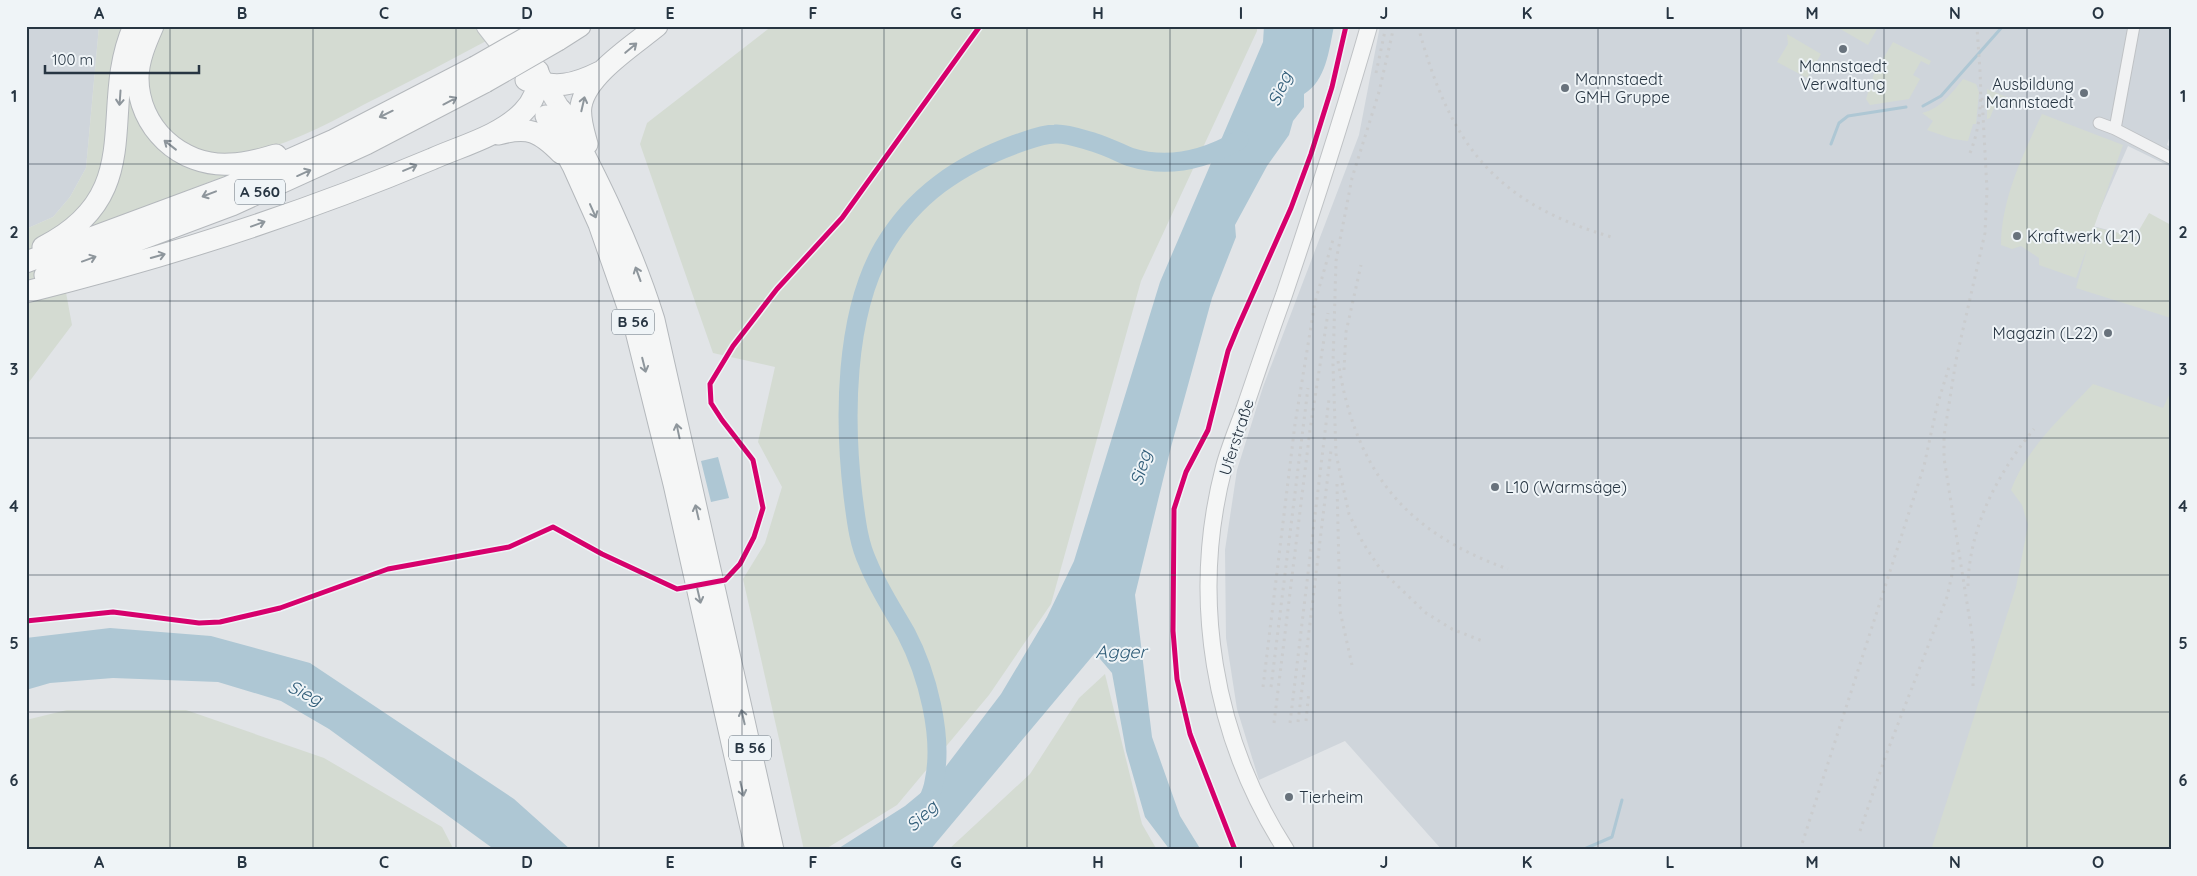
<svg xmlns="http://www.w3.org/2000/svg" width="2197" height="876" viewBox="0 0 2197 876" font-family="Quicksand,sans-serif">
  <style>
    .built { fill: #cfd5db }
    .green { fill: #d4dbd2 }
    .water { fill: #aec7d4 }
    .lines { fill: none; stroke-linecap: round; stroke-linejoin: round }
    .stream { stroke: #aec7d4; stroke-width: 3 }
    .river { stroke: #aec7d4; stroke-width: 19 }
    .street-casing { stroke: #bfc2c5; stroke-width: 13 }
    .secondary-casing { stroke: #bfc2c5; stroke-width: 18 }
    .primary-casing { stroke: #bec2c5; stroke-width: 21 }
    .highway-casing { stroke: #b4b8bc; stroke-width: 23 }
    .street { stroke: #f1f2f3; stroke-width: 11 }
    .secondary { stroke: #f5f6f6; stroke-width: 16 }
    .primary { stroke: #f5f6f6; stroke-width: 19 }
    .highway { stroke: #f5f6f6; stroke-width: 21 }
    .rail { stroke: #caccce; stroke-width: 3; stroke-dasharray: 2.5 5; stroke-linecap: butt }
    .highway-bridge-casing { stroke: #b4b8bc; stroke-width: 23; stroke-linecap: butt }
    .highway-bridge { stroke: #f5f6f6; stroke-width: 21 }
    .cycleway-casing { stroke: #eff4f7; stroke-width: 8 }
    .cycleway { stroke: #d6006c; stroke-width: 5 }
    .oneway { stroke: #8e969c }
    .grid { fill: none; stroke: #273542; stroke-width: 1; stroke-opacity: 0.55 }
    .poi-dot { fill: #68727c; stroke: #eff4f7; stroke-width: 2 }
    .labels { text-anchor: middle; stroke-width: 4; stroke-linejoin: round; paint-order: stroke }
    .shield { fill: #eff4f7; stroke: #636e78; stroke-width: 1 }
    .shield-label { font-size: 15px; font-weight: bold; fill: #273542 }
    .poi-label { font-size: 16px; fill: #273542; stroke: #eff4f7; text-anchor: start }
    .street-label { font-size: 16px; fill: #273542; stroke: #eff4f7 }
    .water-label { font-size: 18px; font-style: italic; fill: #2f5c78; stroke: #eff4f7 }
    .neatline { fill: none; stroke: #273542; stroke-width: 2 }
    .grid-label { font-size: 16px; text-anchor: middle; font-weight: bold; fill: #273542 }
  </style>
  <rect width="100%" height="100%" fill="#e1e4e7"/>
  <path class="built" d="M26 26H99L86 168 70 197 53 217 26 229Z
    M1380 26H2171V132L2167 145 2171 147V167L2128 146 2093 226 2171 247V850H1442L1345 741 1259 780 1237 709 1226 638 1225 550 1237 470 1263 387 1359 135Z"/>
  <path class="green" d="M99 26H128L110 147 96 191 55 233 72 325 26 386V229L53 217 70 197 86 168Z
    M163 26H473L488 40C451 60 414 79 377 98 331 121 279 154 226 154 202 154 185 145 168 130 155 118 142 91 145 72 148 57 158 41 163 26Z
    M772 26H1257V31L1141 281 1051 604 989 695 897 805 824 850H804L743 579 765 543 782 487 758 442 775 367 713 353 640 144 647 123Z
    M1835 26H1871L1877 29 1868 45Z
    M1787 34 1821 54 1807 78 1777 62 1788 44Z
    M1893 42 1931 61 1929 65 1921 61 1913 75 1920 79 1909 99 1870 105 1866 99 1874 74Z
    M127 71 147 128 240 170 83 231 92 217Z
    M1963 79 1976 84 1979 92 1976 124H1973L1968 141 1953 139 1927 130 1933 121 1922 113C1940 109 1952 93 1963 79Z
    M1987 89 2014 100V103L1998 97 1990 118 1987 119Z
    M2042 114 2123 145 2094 227 2135 237 2149 213 2171 225V318L2076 288 2087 248 2076 278 2039 265V258L2021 246 2012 249 2001 245C2001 200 2023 154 2042 114Z
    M2171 381V850H1931L2016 587 2028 525 2022 505 2011 490C2027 447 2062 417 2093 384L2163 408 2170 393Z
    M1105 674 1142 824 1157 850H948L1030 774 1079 698Z
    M67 710H186L324 758 442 827 454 850H26V720Z"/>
  <path class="water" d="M1264 26H1334C1329 50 1326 81 1304 94V107L1293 121 1289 135 1267 166 1235 225 1236 237 1212 298 1171 447 1135 595 1152 737 1180 816 1201 850H1170L1145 817 1126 751 1112 673 1095 653 930 850H836L905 806 934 782 1001 694 1047 617 1074 561 1160 282 1263 42Z
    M718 457 729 498 711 502 701 461Z
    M110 628 211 636 310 663 514 799 571 850H495L329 729 281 701 218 682 113 678 50 683 26 690V638Z"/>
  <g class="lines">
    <path class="stream" d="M1923 106 1941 96 2003 26
      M1831 144 1839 123 1848 116 1906 107
      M1582 850 1612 837 1622 800"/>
    <path class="river" d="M926 805C929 798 933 790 934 782 944 736 927 673 906 633 893 610 878 588 868 563 858 542 856 518 853 496 844 421 844 316 883 248 914 195 959 165 1016 144 1028 140 1042 134 1055 134 1066 133 1082 139 1093 142 1106 146 1118 152 1130 157 1168 169 1206 159 1239 140"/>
    <defs>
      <path id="street" d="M2099 123 2115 129 2171 158
        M2115 129 2134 26"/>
      <path id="secondary" d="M1286 850C1213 737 1190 597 1224 467 1229 448 1237 429 1244 410 1257 372 1270 333 1284 295 1314 206 1343 117 1369 26"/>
      <path id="primary" d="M486 26 514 62
        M508 26 525 50 561 110"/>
      <path id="highway" d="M153 26C146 42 138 60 138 78 138 127 180 167 230 164 246 164 261 159 276 155
        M558 40 580 26
        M526 80C557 88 572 86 600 72
        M561 110C597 178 631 246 654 320L773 850
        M546 116 573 166 599 224 635 327 674 484 756 850
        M498 134C529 126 539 131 561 153
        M587 144C584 133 579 118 581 106 586 75 634 45 657 26
        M43 247C150 193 97 109 134 26
        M26 262 228 187 334 140 475 67
        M45 275 232 205 366 144 485 82
        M26 292C164 258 301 214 432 159 461 146 500 136 523 112 534 101 539 87 538 71"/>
    </defs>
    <use href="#street" class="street-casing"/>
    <use href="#secondary" class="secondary-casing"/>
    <use href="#primary" class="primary-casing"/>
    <use href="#highway" class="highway-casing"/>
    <use href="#street" class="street"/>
    <use href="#secondary" class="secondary"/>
    <use href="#primary" class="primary"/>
    <use href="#highway" class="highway"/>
    <path class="rail" d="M1394 26 1379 92 1352 178 1336 261 1333 364 1336 454 1349 514 1363 543 1381 570 1426 613 1452 629 1485 642
      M1418 26C1450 145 1495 204 1615 238
      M1376 73 1386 26
      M1970 153C1987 111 1979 69 1977 26
      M1338 361C1355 470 1404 532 1508 569
      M1344 370 1346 332 1361 265
      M1337 484 1340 611 1352 665
      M1968 586C1969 527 1998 473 2034 429
      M1973 686 1974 652 1971 628 1944 458V436L1956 360 1985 233 1987 190 1982 97
      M1263 687 1295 424 1315 302 1334 236
      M1271 687 1308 388
      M1306 721 1309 691
      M1298 722 1331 450
      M1274 723 1310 430 1328 313
      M1290 723 1329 399
      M1860 831 1886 755 1947 597 1953 570V550
      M1800 850 1924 466 1937 406 1949 367"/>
    <defs>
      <path id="highway-bridge" d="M475 67 547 26
        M485 82 558 40"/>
    </defs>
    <use href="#highway-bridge" class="highway-bridge-casing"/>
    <use href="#highway-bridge" class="highway-bridge"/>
    <defs>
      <path id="cycleway" d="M26 621 113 612 199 623 220 622 280 608 388 569 509 547 553 527 602 554 677 589 725 580 740 564 754 537 763 508 753 460 722 420 711 403 710 384 733 346 777 289 842 218 980 26
        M1235 850 1190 734 1177 679 1173 631 1174 509 1186 472 1208 430 1228 351 1237 329 1291 208 1311 154 1332 87 1346 26"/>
    </defs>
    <use href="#cycleway" class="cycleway-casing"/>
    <use href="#cycleway" class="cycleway"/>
  </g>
  <defs><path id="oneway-shaft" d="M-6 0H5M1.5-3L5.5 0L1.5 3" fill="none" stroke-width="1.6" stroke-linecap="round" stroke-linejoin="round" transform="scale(1.25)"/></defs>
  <g class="oneway">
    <use href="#oneway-shaft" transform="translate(631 48) rotate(-40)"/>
    <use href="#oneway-shaft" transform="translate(120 98) rotate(94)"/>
    <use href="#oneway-shaft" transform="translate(450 101) rotate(-28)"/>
    <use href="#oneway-shaft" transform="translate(583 104) rotate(-77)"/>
    <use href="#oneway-shaft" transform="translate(386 114) rotate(154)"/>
    <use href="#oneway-shaft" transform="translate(170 145) rotate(-142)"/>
    <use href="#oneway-shaft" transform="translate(410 168) rotate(-23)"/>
    <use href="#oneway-shaft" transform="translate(304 173) rotate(-24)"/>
    <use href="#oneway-shaft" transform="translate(209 194) rotate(159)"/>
    <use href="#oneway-shaft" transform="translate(593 211) rotate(66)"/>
    <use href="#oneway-shaft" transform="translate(258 224) rotate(-20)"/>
    <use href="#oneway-shaft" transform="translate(158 256) rotate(-16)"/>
    <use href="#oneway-shaft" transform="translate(89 259) rotate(-20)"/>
    <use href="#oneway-shaft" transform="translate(638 274) rotate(-110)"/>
    <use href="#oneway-shaft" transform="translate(644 365) rotate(76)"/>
    <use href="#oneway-shaft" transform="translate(678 431) rotate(-102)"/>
    <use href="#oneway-shaft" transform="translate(697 512) rotate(-103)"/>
    <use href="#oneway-shaft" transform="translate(699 596) rotate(77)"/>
    <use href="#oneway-shaft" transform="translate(743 717) rotate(-103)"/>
    <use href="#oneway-shaft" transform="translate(742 789) rotate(77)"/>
  </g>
  <path class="grid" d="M170 26V850M313 26V850M456 26V850M599 26V850M742 26V850M884 26V850M1027 26V850M1170 26V850M1313 26V850M1456 26V850M1598 26V850M1741 26V850M1884 26V850M2027 26V850M26 164H2171M26 301H2171M26 438H2171M26 575H2171M26 712H2171"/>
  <g class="poi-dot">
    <circle cx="1843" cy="49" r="5"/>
    <circle cx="1565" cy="88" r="5"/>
    <circle cx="2084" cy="93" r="5"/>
    <circle cx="2017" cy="236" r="5"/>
    <circle cx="2108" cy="333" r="5"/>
    <circle cx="1495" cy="487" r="5"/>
    <circle cx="1289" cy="797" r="5"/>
  </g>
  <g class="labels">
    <g class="shield">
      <rect x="235" y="179.5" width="50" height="25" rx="4"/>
      <rect x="612" y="309.5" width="42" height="25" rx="4"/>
      <rect x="729" y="735.5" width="42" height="25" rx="4"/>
    </g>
    <g class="shield-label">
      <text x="260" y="197">A 560</text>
      <text x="633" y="327">B 56</text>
      <text x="750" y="753">B 56</text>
    </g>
    <g class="poi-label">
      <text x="1843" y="72" text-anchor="middle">Mannstaedt<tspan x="1843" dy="18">Verwaltung</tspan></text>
      <text x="1575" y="85">Mannstaedt<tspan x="1575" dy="18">GMH Gruppe</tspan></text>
      <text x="2074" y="90" text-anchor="end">Ausbildung<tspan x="2074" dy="18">Mannstaedt</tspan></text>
      <text x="2027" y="242">Kraftwerk (L21)</text>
      <text x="2098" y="339" text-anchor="end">Magazin (L22)</text>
      <text x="1505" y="493">L10 (Warmsäge)</text>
      <text x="1299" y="803">Tierheim</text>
    </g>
    <g class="street-label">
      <text transform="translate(1236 437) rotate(-72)" y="6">Uferstraße</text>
    </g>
    <g class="water-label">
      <text transform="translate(1280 89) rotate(-67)" y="6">Sieg</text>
      <text transform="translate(1141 468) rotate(-74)" y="6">Sieg</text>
      <text x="1121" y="658">Agger</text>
      <text transform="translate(305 693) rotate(25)" y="6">Sieg</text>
      <text transform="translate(922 816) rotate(-43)" y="6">Sieg</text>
    </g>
  </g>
  <rect width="2197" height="876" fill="none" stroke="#eff4f7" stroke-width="55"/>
  <path d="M45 65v8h154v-8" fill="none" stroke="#273542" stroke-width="2.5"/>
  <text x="52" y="65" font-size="15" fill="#273542" stroke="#eff4f7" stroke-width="4" paint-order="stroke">100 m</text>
  <rect x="28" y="28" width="2142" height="820" class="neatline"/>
  <g class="grid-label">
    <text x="99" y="19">A</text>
    <text x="242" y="19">B</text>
    <text x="384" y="19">C</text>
    <text x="527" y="19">D</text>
    <text x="670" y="19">E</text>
    <text x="813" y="19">F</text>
    <text x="956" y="19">G</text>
    <text x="1098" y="19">H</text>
    <text x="1241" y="19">I</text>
    <text x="1384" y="19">J</text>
    <text x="1527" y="19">K</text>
    <text x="1670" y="19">L</text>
    <text x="1812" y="19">M</text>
    <text x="1955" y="19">N</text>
    <text x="2098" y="19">O</text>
    <text x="14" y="102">1</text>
    <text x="2183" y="102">1</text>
    <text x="14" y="238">2</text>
    <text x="2183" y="238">2</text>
    <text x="14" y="375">3</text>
    <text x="2183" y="375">3</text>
    <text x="14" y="512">4</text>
    <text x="2183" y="512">4</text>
    <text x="14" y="649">5</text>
    <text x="2183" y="649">5</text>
    <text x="14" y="786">6</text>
    <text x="2183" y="786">6</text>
    <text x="99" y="868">A</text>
    <text x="242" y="868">B</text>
    <text x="384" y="868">C</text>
    <text x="527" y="868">D</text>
    <text x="670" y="868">E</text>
    <text x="813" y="868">F</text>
    <text x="956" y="868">G</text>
    <text x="1098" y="868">H</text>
    <text x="1241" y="868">I</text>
    <text x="1384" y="868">J</text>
    <text x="1527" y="868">K</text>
    <text x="1670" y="868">L</text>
    <text x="1812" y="868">M</text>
    <text x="1955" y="868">N</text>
    <text x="2098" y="868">O</text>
  </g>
</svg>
